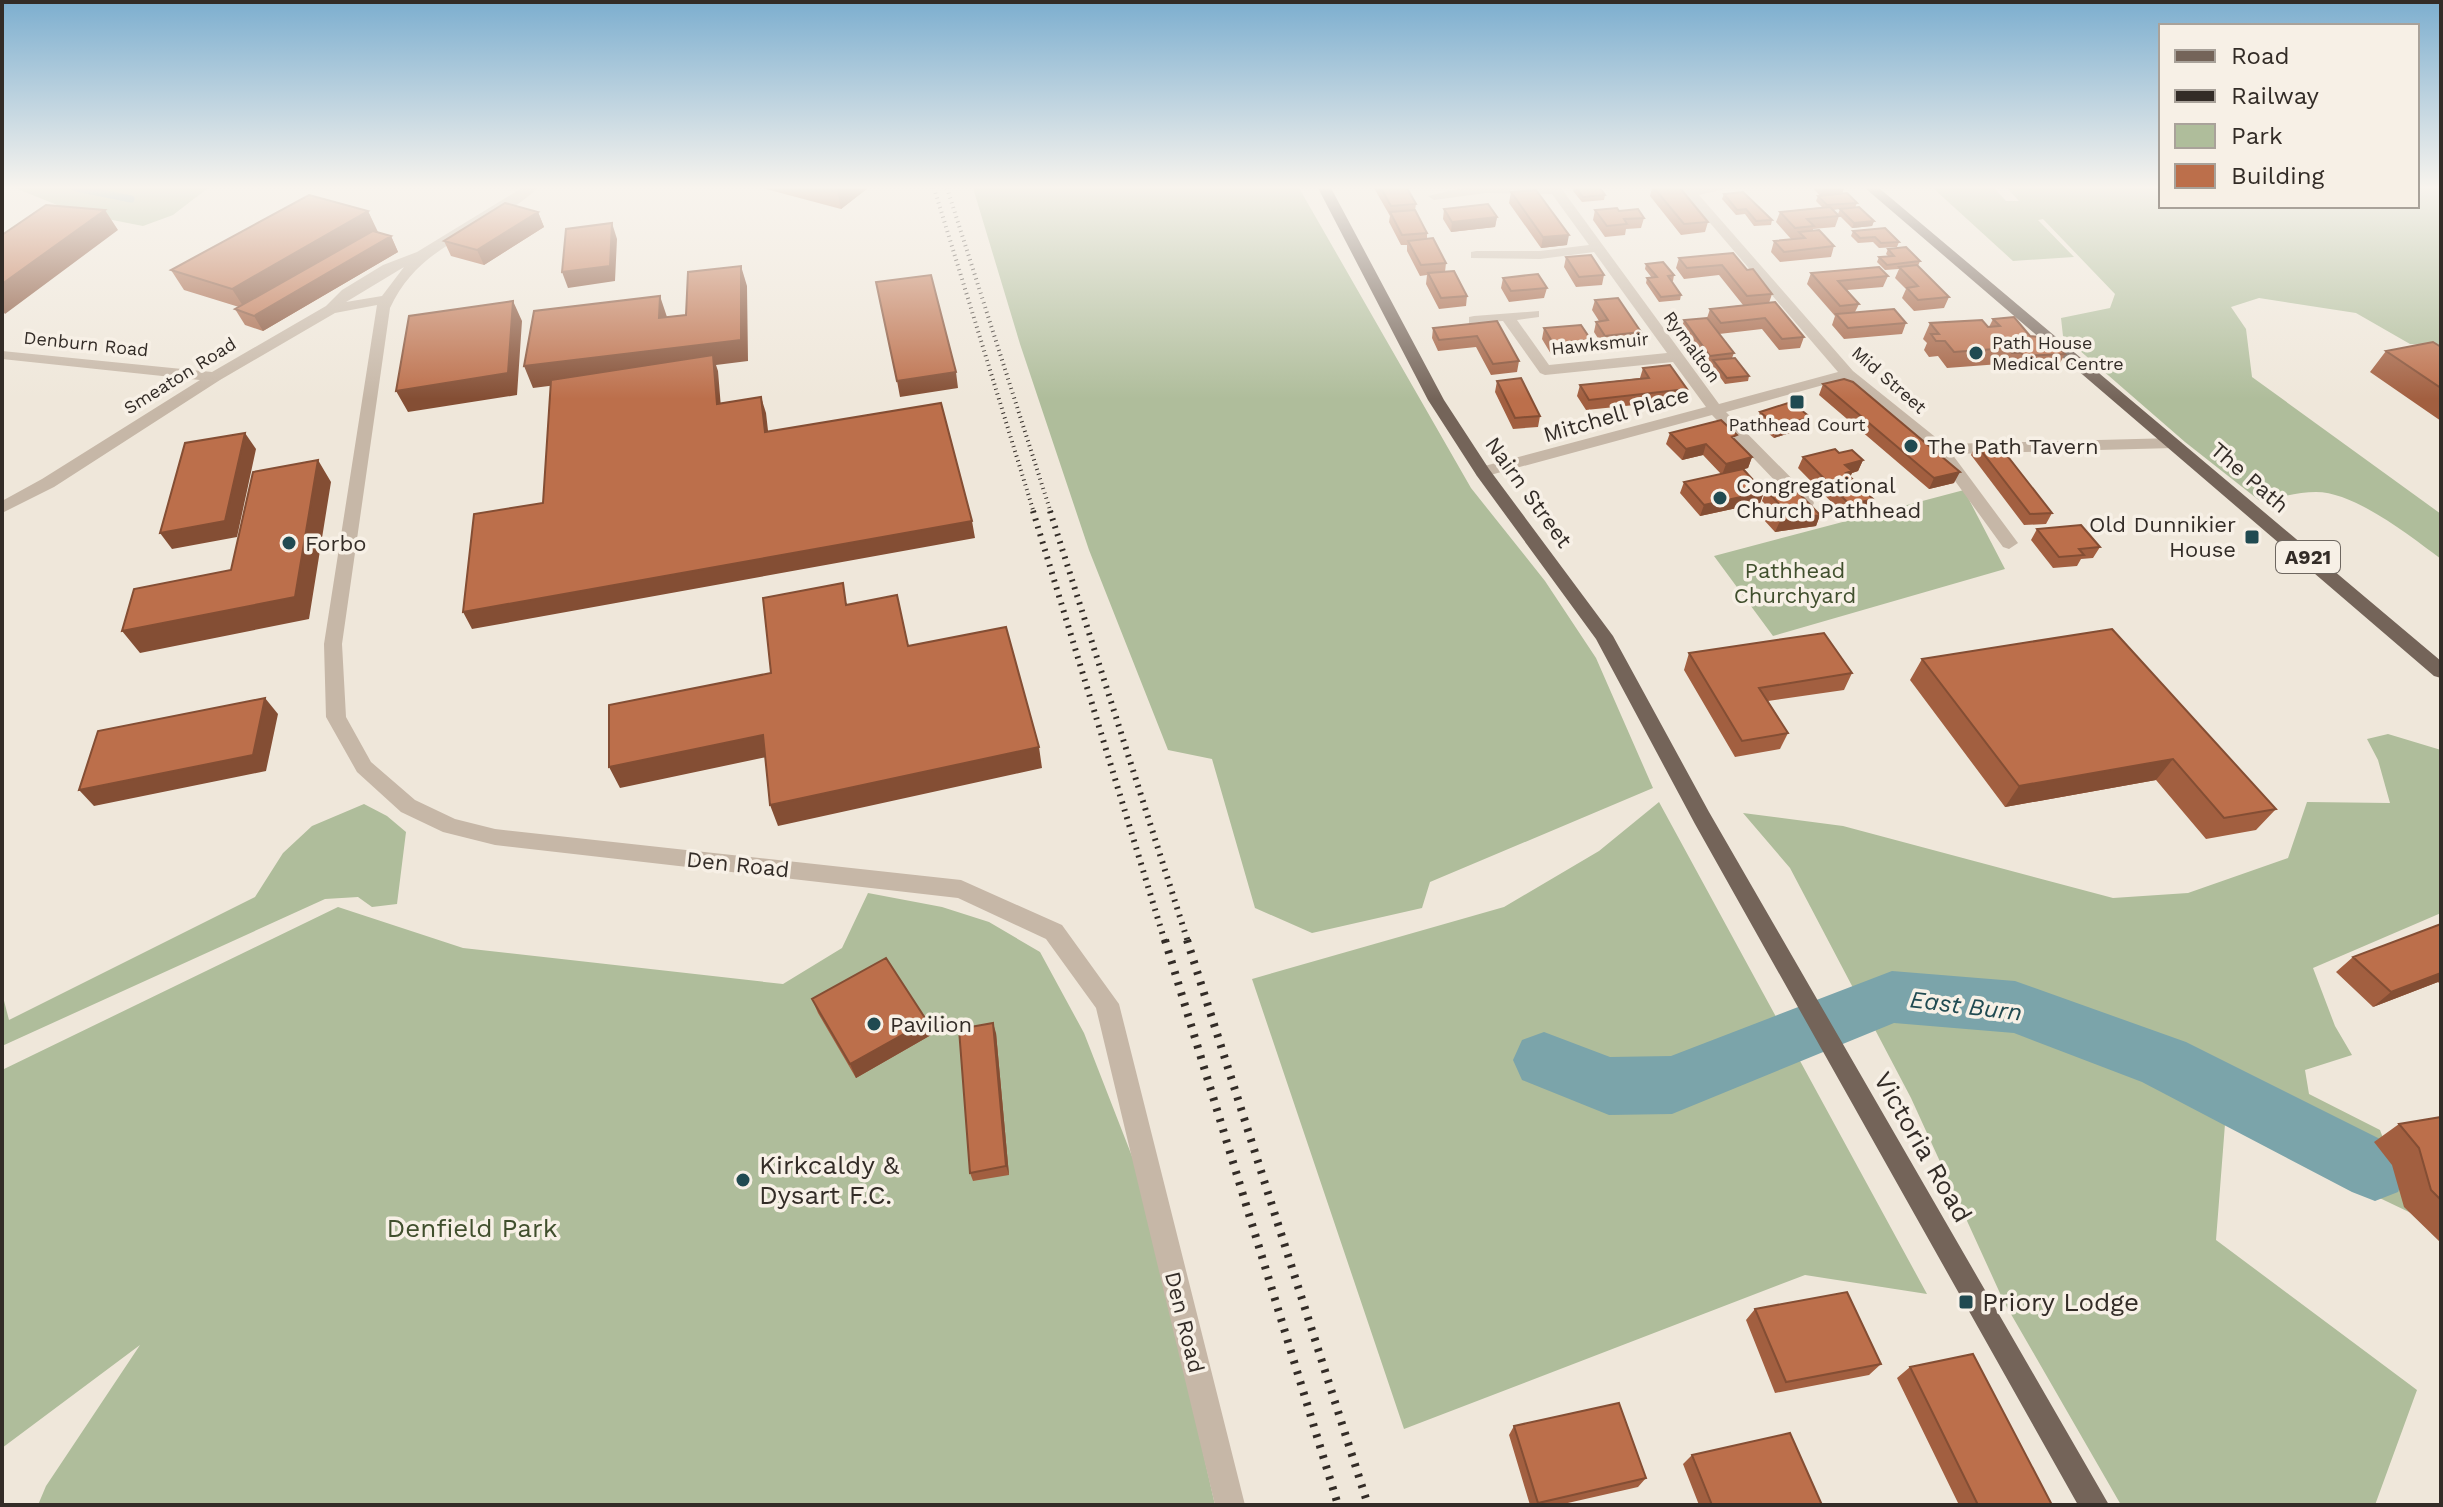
<svg xmlns="http://www.w3.org/2000/svg" width="2443" height="1507" viewBox="0 0 2443 1507" font-family="'Work Sans',sans-serif">
  <style>
    .green { fill: #afbd9b }
    .lines { fill: none; stroke-linecap: round; stroke-linejoin: round }
    .stream { stroke: #7ba4aa; stroke-width: 7 }
    .river { fill: #7ba4aa; fill-rule: evenodd }
    .minor { fill: #c6b7a7; fill-rule: evenodd }
    .major { fill: #746459; fill-rule: evenodd }
    .rail-far2 { stroke: #332c27; stroke-width: 4; stroke-dasharray: 1 4; stroke-linecap: butt }
    .rail-far1 { stroke: #332c27; stroke-width: 6; stroke-dasharray: 2 6; stroke-linecap: butt }
    .rail { stroke: #332c27; stroke-width: 8; stroke-dasharray: 3 8; stroke-linecap: butt }
    .wall { fill: #a25f40 }
    .shaded-wall { fill: #844e34 }
    .building { fill: #bc6f4b; stroke: #844e34; stroke-width: 2 }
    .poi-dot { fill: #204a51; stroke: #f7f0e6; stroke-width: 3 }
    .labels { text-anchor: middle; stroke-width: 7; stroke-linejoin: round; paint-order: stroke }
    .far-poi-label { font-size: 18px; fill: #332c27; stroke: #f7f0e6; text-anchor: start }
    .far-street-label { font-size: 18px; fill: #332c27; stroke: #f7f0e6 }
    .shield { fill: #f7f0e6; stroke: #6e6760; stroke-width: 2 }
    .shield-label { font-size: 20px; font-weight: bold; fill: #332c27 }
    .street-label { font-size: 22px; fill: #332c27; stroke: #f7f0e6 }
    .poi-label { font-size: 22px; fill: #332c27; stroke: #f7f0e6; text-anchor: start }
    .park-label { font-size: 22px; fill: #404f2d; stroke: #f7f0e6 }
    .water-label { font-size: 24px; font-style: italic; fill: #204a51; stroke: #f7f0e6 }
    .near-street-label { font-size: 26px; fill: #332c27; stroke: #f7f0e6 }
    .near-poi-label { font-size: 26px; fill: #332c27; stroke: #f7f0e6; text-anchor: start }
    .near-park-label { font-size: 26px; fill: #404f2d; stroke: #f7f0e6 }
  </style>
  <rect width="100%" height="100%" fill="#efe7da"/>
  <path class="green" d="M15 188H208L173 215 143 226 77 213Z
    M973 188H1299L1471 488 1545 581 1596 658 1653 788 1430 882 1422 908 1312 933 1255 908 1212 759 1168 750 1089 550 1020 344Z
    M1933 188H1994L2006 201H2019L2007 188H2161V206H2417V188H2441V346L2410 344 2356 313 2259 298 2231 307 2246 329 2252 377 2441 514V559C2410 536 2355 492 2316 492 2298 492 2278 498 2260 501L2185 442 2063 336 2061 318 2110 308 2115 294 2043 219 2038 220 2074 257 2013 261Z
    M1964 490 2005 569 1773 636 1714 556Z
    M2388 734 2441 750V913L2313 968 2335 1026 2352 1055 2305 1070 2309 1094 2380 1130 2411 1213 2225 1124 2216 1240 2417 1390 2375 1505H2121L2004 1302 1911 1098 1790 868 1743 813 1843 826 2113 898 2188 893 2288 858 2307 802 2390 803 2378 760 2367 739Z
    M1659 802 1927 1294 1805 1275 1404 1429 1252 979 1504 907 1599 851Z
    M364 804 387 816 406 832 397 904 372 907 358 897 325 899 2 1046V993L9 1020 255 897 283 853 312 826Z
    M868 893 942 907 989 922 1040 952 1084 1033 1142 1182 1215 1505H38L46 1486 140 1345 2 1448V1070L338 907 463 948 783 984 842 948Z"/>
  <g class="lines">
    <path class="stream" d="M76 188 131 199"/>
    <path class="river" d="M1892 971 2015 981 2186 1042 2398 1148 2408 1170 2398 1192 2375 1201 2352 1192 2142 1082 2014 1033 1894 1023 1672 1114 1609 1115 1522 1080 1513 1060 1522 1040 1544 1032 1610 1057 1671 1056Z"/>
    <path class="minor" d="M522 188H538C488 234 422 239 390 308L342 644 346 717 371 762 415 800 455 819 495 829 961 880 1062 925 1119 1004 1245 1505H1215L1096 1008 1046 939 958 898 495 845 443 832 401 812 357 772 326 717 324 644 377 305 335 313 220 380 54 487 2 513V501L42 479 200 380 2 359V351L212 372 326 306 342 290 383 265 417 252ZM404 267 382 296 346 302Z
      M1462 188H1561L1719 404 1838 372 1680 188H1729L1699 195 1853 371 1944 444 2174 438 2182 443 2174 448 1952 454 2018 543 2009 549 2003 547 1934 452 1845 379 1726 412 1812 499 1814 503 1812 507H1800L1712 415 1483 477 1477 476 1475 472 1477 468 1706 407 1673 362 1545 375 1540 373 1503 321 1469 323V317L1474 316 1539 311V317L1517 320 1549 365 1667 353 1594 252 1540 259 1471 258V252L1476 251H1540L1589 245 1552 194 1486 193 1434 200 1428 196Z"/>
    <path class="major" d="M1318 188H1331L1444 400 1489 469 1613 636 1709 812 2109 1505H2078L1695 824 1596 639 1477 476 1428 400Z
      M1865 188H1879L2441 661V678L2434 676Z"/>
    <path class="rail-far2" d="M934 188 1034 513
      M947 188 1051 513"/>
    <path class="rail-far1" d="M1033 511 1165 942
      M1050 511 1188 942"/>
    <path class="rail" d="M1165 940 1338 1505
      M1187 940 1368 1505"/>
  </g>
  <path class="wall" d="M762 188H868L841 209Z
    M1374 188H1407L1416 204 1415 210 1427 233V239L1446 263 1445 272 1467 296 1466 306 1439 309 1426 284 1427 275 1420 276 1407 251V245H1401L1389 222 1390 216Z
    M1574 188H1600L1605 195 1604 200 1582 202 1573 191Z
    M1652 188H1680L1708 222 1705 232 1681 235 1650 196Z
    M1813 188H1844L1842 194 1857 203 1855 208 1874 221 1872 226 1852 228 1838 214 1840 209 1833 210 1839 216 1835 227 1813 229V231L1834 246 1831 257 1780 262 1771 252 1774 241 1797 238 1791 239 1776 222 1780 212 1822 207 1816 201 1818 196H1820Z
    M1511 192 1567 245 1541 248 1509 203Z
    M1724 194 1772 220 1771 225 1754 226 1745 214 1736 215 1722 199Z
    M1444 209 1497 217 1495 227 1451 232 1443 219Z
    M1595 210 1619 211 1644 218 1641 228 1626 229 1625 235 1605 237 1593 220Z
    M368 211 377 232 391 236 398 252 263 331 245 325 235 309 239 307 184 290 171 270Z
    M538 212 544 227 484 265 451 256 444 241Z
    M1853 231 1899 242 1897 247 1879 248 1873 242 1858 243 1851 236Z
    M1888 249 1920 261 1918 266 1949 297 1944 308 1914 311 1902 298 1906 289 1895 278 1899 269 1885 270 1877 262 1879 257 1888 256 1886 254Z
    M1566 257 1604 275 1602 285 1576 287 1564 267Z
    M1679 258 1747 270 1772 294 1769 303 1804 337 1800 348 1779 350 1762 329 1719 334 1734 353 1732 358 1749 376 1748 381 1725 384 1712 366H1707L1681 331 1684 320 1707 318 1710 309 1743 305 1719 275 1684 279 1676 268Z
    M1646 264 1674 275 1673 281H1671L1681 295 1680 300 1659 302 1646 283 1647 278H1652L1645 269Z
    M1811 273 1888 276 1883 287 1847 290 1859 304 1855 312 1906 323 1902 334 1844 339 1832 325 1835 316 1807 284Z
    M1503 278 1547 288 1544 298 1509 302 1501 288Z
    M1595 300 1641 332 1638 343 1603 346 1594 332 1596 322 1599 321 1592 310Z
    M1993 319 2065 354 2056 370 2016 372 2013 369H2004L2000 364 1947 368 1938 356 1929 357 1924 350 1927 343 1923 339 1930 323 1989 327Z
    M1497 321 1519 361 1517 372 1491 375 1476 347 1438 351 1432 338 1433 328Z
    M1544 328 1591 340 1588 351 1551 354 1542 339Z
    M2441 347V421L2370 372 2386 351Z
    M1643 368 1687 389 1684 400 1586 410 1577 396 1580 385 1640 378Z
    M1497 381 1540 416 1538 427 1513 429 1495 392Z
    M1823 384 1954 483 1929 489 1819 395Z
    M1760 412 1805 428 1774 438 1756 423Z
    M1670 433 1735 440 1752 457 1748 468 1744 469 1764 492 1760 503 1700 516 1680 493 1684 482 1721 474 1703 455 1682 460 1666 444Z
    M1976 444 2052 513 2046 524 2024 525 1971 455Z
    M1839 453 1863 460 1858 471 1852 473 1850 476 1873 499 1868 510 1845 516 1798 468 1803 457Z
    M1766 490 1820 515 1816 526 1775 532 1764 520 1770 509 1762 501Z
    M2037 529 2100 547 2093 558 2081 559 2077 566 2053 568 2031 540Z
    M2112 629 2276 809 2256 830 2206 839 2156 780 2005 807 1910 680 1922 659Z
    M1689 653 1852 673 1844 690 1768 701 1788 733 1780 749 1735 757 1684 670Z
    M2441 924V985L2438 982 2373 1007 2336 972 2353 957Z
    M812 999 927 1021 931 1035 856 1078 818 1013Z
    M996 1033 1009 1175 973 1181 970 1173Z
    M2441 1117V1243L2404 1207 2392 1165 2374 1142 2399 1124Z
    M1755 1309 1881 1364 1869 1375 1775 1393 1746 1320Z
    M1910 1367 2052 1505H1959L1897 1378Z
    M1514 1426 1646 1478 1638 1487 1559 1505H1530L1509 1435Z
    M1692 1455 1822 1505H1699L1683 1464Z"/>
  <path class="shaded-wall" d="M868 188 841 209 837 189Z
    M1823 188H1844L1842 194 1820 196Z
    M105 210 118 230 5 314 2 310V284Z
    M368 211 378 232 245 309 232 289Z
    M538 212 544 227 484 265 477 250Z
    M1497 217 1495 227 1451 232 1452 222Z
    M1874 221 1872 226 1852 228 1854 223Z
    M612 223 617 239 615 281 568 288 562 272Z
    M1569 235 1567 245 1541 248 1543 237Z
    M391 236 398 252 263 331 254 316Z
    M741 266 747 286 748 361 716 365 718 371 722 420 717 404 714 365 533 388 524 366 741 340Z
    M660 296 667 317 659 318Z
    M513 301 522 321 517 395 408 412 396 391Z
    M956 372 958 388 900 397 897 381Z
    M761 397 766 413 770 448 765 432Z
    M1810 417 1805 428 1774 438 1778 427Z
    M245 433 256 449 237 537 172 549 160 533Z
    M1706 444 1703 455 1682 460 1686 449Z
    M1752 457 1748 468 1722 475 1726 464Z
    M318 460 331 482 309 619 140 653 122 631 295 597Z
    M1863 460 1858 471 1852 473 1848 482 1845 465Z
    M1960 472 1954 483 1929 489 1934 478Z
    M1764 492 1760 503 1700 516 1704 505Z
    M1873 499 1868 510 1845 516 1850 505Z
    M1820 515 1816 526 1775 532 1780 521Z
    M972 521 975 538 472 629 463 612Z
    M265 698 278 714 266 771 94 806 79 790Z
    M763 735 771 756 620 788 609 767Z
    M1039 747 1042 768 778 826 770 805Z
    M2173 759 2156 780 2005 807 2019 786Z
    M2441 973V980L2438 982 2373 1007 2391 992Z
    M927 1021 931 1035 856 1078 850 1064Z
    M993 1023 996 1033 1009 1175 1006 1166Z"/>
  <path class="building" d="M1381 188H1407L1416 204 1391 206Z
    M1576 188H1600L1605 195 1583 197Z
    M1654 188H1680L1708 222 1684 224Z
    M1536 190 1569 235 1543 237 1511 192Z
    M1743 192 1772 220 1756 221 1746 209 1737 210 1724 194Z
    M1847 193 1857 203 1827 205 1818 196Z
    M309 195 368 211 232 289 171 270Z
    M505 203 538 212 477 250 444 241Z
    M1488 204 1497 217 1452 222 1444 209Z
    M46 205 105 210 2 284V235Z
    M1830 207 1839 216 1807 219 1814 226 1795 228 1780 212Z
    M1859 207 1874 221 1854 223 1840 209Z
    M1617 208 1619 211 1638 209 1644 218 1624 219 1627 224 1607 226 1595 210Z
    M1415 210 1427 233 1402 235 1390 212Z
    M612 223 610 266 562 272 566 229Z
    M1885 228 1899 242 1881 243 1875 237 1860 238 1853 231Z
    M1819 230 1834 246 1784 252 1774 241 1805 238 1799 232Z
    M373 231 391 236 254 316 235 309Z
    M1433 238 1446 263 1421 265 1408 241Z
    M1906 247 1920 261 1887 265 1879 257 1894 256 1888 249Z
    M1733 253 1747 270 1753 269 1772 294 1747 296 1722 265 1687 268 1679 258Z
    M1591 255 1604 275 1579 277 1566 257Z
    M1663 262 1674 275 1668 276 1681 295 1661 297 1647 278 1657 277 1646 264Z
    M1917 265 1949 297 1918 300 1907 288 1918 286 1899 267Z
    M741 266V340L524 366 534 311 660 296 659 318 686 315 688 272Z
    M1879 267 1888 276 1838 281 1859 304 1840 306 1811 273Z
    M1454 271 1467 296 1441 298 1428 273Z
    M1538 274 1547 288 1511 291 1503 278Z
    M931 275 956 372 897 381 876 282Z
    M1618 298 1641 332 1605 336 1596 322 1608 320 1595 300Z
    M513 301 508 373 396 391 409 316Z
    M1775 302 1804 337 1782 339 1765 318 1721 323 1710 309Z
    M1894 309 1906 323 1848 328 1836 314Z
    M2014 317 2030 336 2051 338 2065 354 2024 356 2021 353H2012L2008 348 1954 352 1945 341H1936L1931 334H1939L1930 323 1982 320 1988 327 2000 326 1993 319Z
    M1707 318 1734 353 1710 356 1684 320Z
    M1497 321 1519 361 1493 364 1477 336 1439 340 1433 328Z
    M1581 325 1591 340 1553 343 1544 328Z
    M2433 342 2441 347V388L2386 351Z
    M713 355 717 404 761 397 765 432 941 403 972 521 463 612 474 514 543 503 551 380Z
    M1735 358 1749 376 1727 378 1713 360Z
    M1670 365 1687 389 1589 400 1580 385 1649 378 1643 368Z
    M1521 378 1540 416 1515 418 1497 381Z
    M1844 379 1853 382 1960 472 1934 478 1823 384Z
    M1791 402 1810 417 1778 427 1760 412Z
    M1721 420 1737 435 1732 437 1752 457 1726 464 1706 444 1686 449 1670 433Z
    M245 433 225 521 160 533 185 443Z
    M1976 444H1998L2052 513 2030 514Z
    M1835 449 1839 453 1852 450 1863 460 1845 465 1852 471 1846 473 1873 499 1850 505 1803 457Z
    M318 460 295 597 122 631 134 589 231 570 253 472Z
    M1743 469 1764 492 1704 505 1684 482Z
    M1791 485 1820 515 1780 521 1769 509 1781 506 1766 490Z
    M2081 525 2100 547 2079 549 2084 555 2059 557 2037 529Z
    M843 583 846 605 897 595 908 646 1006 627 1039 747 770 805 763 735 609 767V705L771 673 763 598Z
    M2112 629 2276 809 2224 818 2173 759 2019 786 1922 659Z
    M1824 633 1852 673 1759 688 1788 733 1742 741 1689 653Z
    M265 698 253 755 79 790 98 731Z
    M2441 924V973L2391 992 2353 957Z
    M886 958 927 1021 850 1064 812 999Z
    M993 1023 1006 1166 970 1173 959 1029Z
    M2441 1117V1200L2431 1190 2419 1148 2399 1124Z
    M1847 1292 1881 1364 1786 1382 1755 1309Z
    M1973 1354 2052 1505H1978L1910 1367Z
    M1619 1403 1646 1478 1538 1503 1514 1426Z
    M1790 1433 1822 1505H1712L1692 1455Z"/>
  <linearGradient id="sky" x2="0" y2="1"><stop stop-color="#7caecf"/><stop offset="0.47" stop-color="#f8f4ee"/><stop offset="1" stop-color="#f8f4ee" stop-opacity="0"/></linearGradient>
  <rect width="2443" height="399" fill="url(#sky)"/>
  <g class="poi-dot">
    <circle cx="1976" cy="353" r="8"/>
    <rect x="1789" y="394" width="16" height="16" rx="4"/>
    <circle cx="1911" cy="446" r="8"/>
    <circle cx="1720" cy="498" r="8"/>
    <rect x="2244" y="529" width="16" height="16" rx="4"/>
    <circle cx="289" cy="543" r="8"/>
    <circle cx="874" cy="1024" r="8"/>
    <circle cx="743" cy="1180" r="8"/>
    <rect x="1958" y="1294" width="16" height="16" rx="4"/>
  </g>
  <g class="labels">
    <g class="far-poi-label">
      <text x="1992" y="349">Path House<tspan x="1992" dy="21">Medical Centre</tspan></text>
      <text x="1797" y="431" text-anchor="middle">Pathhead Court</text>
    </g>
    <g class="far-street-label">
      <text transform="translate(86 344) rotate(6)" y="6">Denburn Road</text>
      <text transform="translate(1600 344) rotate(-6)" y="6">Hawksmuir</text>
      <text transform="translate(1692 347) rotate(54)" y="6">Rymalton</text>
      <text transform="translate(180 376) rotate(-32)" y="6">Smeaton Road</text>
      <text transform="translate(1889 380) rotate(41)" y="6">Mid Street</text>
    </g>
    <rect class="shield" x="2276" y="541" width="64" height="32" rx="6"/>
    <g class="shield-label">
      <text x="2308" y="564">A921</text>
    </g>
    <g class="street-label">
      <text transform="translate(1616 414) rotate(-16)" y="8">Mitchell Place</text>
      <text transform="translate(2250 477) rotate(41)" y="8">The Path</text>
      <text transform="translate(1529 492) rotate(54)" y="8">Nairn Street</text>
      <text transform="translate(738 864) rotate(6)" y="8">Den Road</text>
      <text transform="translate(1185 1322) rotate(76)" y="8">Den Road</text>
    </g>
    <g class="poi-label">
      <text x="1927" y="454">The Path Tavern</text>
      <text x="1736" y="493">Congregational<tspan x="1736" dy="25">Church Pathhead</tspan></text>
      <text x="2236" y="532" text-anchor="end">Old Dunnikier<tspan x="2236" dy="25">House</tspan></text>
      <text x="305" y="551">Forbo</text>
      <text x="890" y="1032">Pavilion</text>
    </g>
    <g class="park-label">
      <text x="1795" y="578">Pathhead<tspan x="1795" dy="25">Churchyard</tspan></text>
    </g>
    <g class="water-label">
      <text transform="translate(1966 1006) rotate(7)" y="8">East Burn</text>
    </g>
    <g class="near-street-label">
      <text transform="translate(1923 1147) rotate(60)" y="9">Victoria Road</text>
    </g>
    <g class="near-poi-label">
      <text x="759" y="1174">Kirkcaldy &amp;<tspan x="759" dy="30">Dysart F.C.</tspan></text>
      <text x="1982" y="1311">Priory Lodge</text>
    </g>
    <g class="near-park-label">
      <text x="472" y="1237">Denfield Park</text>
    </g>
  </g>
  <rect width="2443" height="1507" fill="none" stroke="#332c27" stroke-width="8"/>
  <rect x="2159" y="24" width="260" height="184" fill="#f7f0e6" stroke="#a9a29a" stroke-width="2"/>
  <rect x="2175" y="50" width="40" height="12" fill="#746459" stroke="#a9a29a" stroke-width="2"/>
  <text x="2231" y="64" font-size="24" fill="#332c27">Road</text>
  <rect x="2175" y="90" width="40" height="12" fill="#332c27" stroke="#a9a29a" stroke-width="2"/>
  <text x="2231" y="104" font-size="24" fill="#332c27">Railway</text>
  <rect x="2175" y="124" width="40" height="24" fill="#afbd9b" stroke="#a9a29a" stroke-width="2"/>
  <text x="2231" y="144" font-size="24" fill="#332c27">Park</text>
  <rect x="2175" y="164" width="40" height="24" fill="#bc6f4b" stroke="#a9a29a" stroke-width="2"/>
  <text x="2231" y="184" font-size="24" fill="#332c27">Building</text>
</svg>
